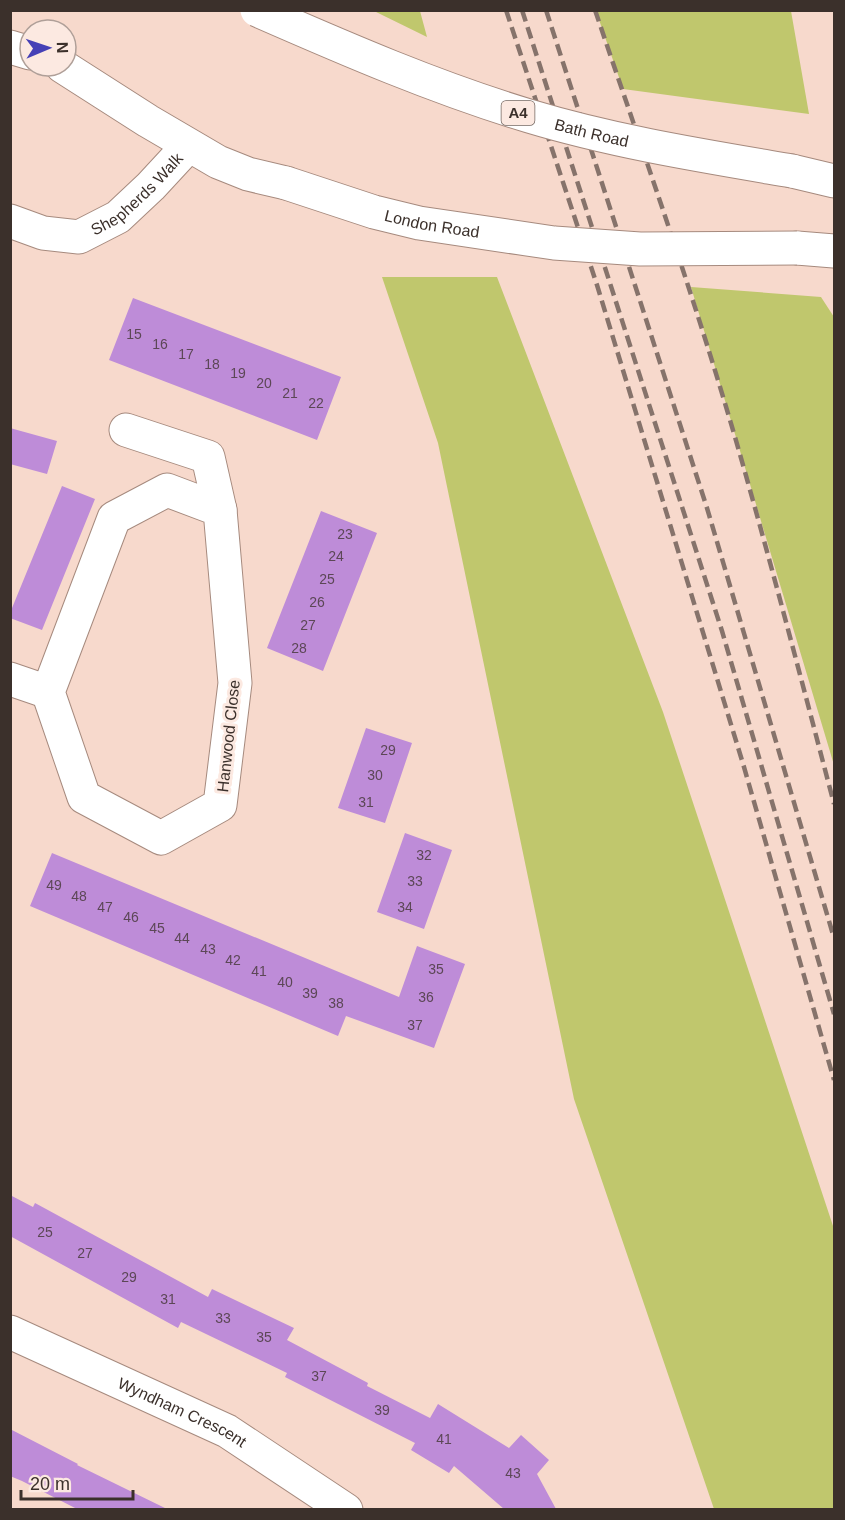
<svg xmlns="http://www.w3.org/2000/svg" width="845" height="1520" viewBox="0 0 845 1520" font-family="Helvetica,sans-serif">
  <style>
    .green { fill: #c0c76d }
    .building { fill: #be8cd8 }
    .lines { fill: none; stroke-linecap: round; stroke-linejoin: round }
    .minor-casing { stroke: #a68a7e; stroke-width: 35 }
    .major-casing { stroke: #a68a7e; stroke-width: 35 }
    .minor { stroke: #fff; stroke-width: 33 }
    .major { stroke: #fff; stroke-width: 33 }
    .rail { stroke: #86736b; stroke-width: 4.5; stroke-dasharray: 12 6; stroke-linecap: butt }
    .major-bridge-casing { stroke: #a68a7e; stroke-width: 35; stroke-linecap: butt }
    .major-bridge { stroke: #fff; stroke-width: 33 }
    .labels { text-anchor: middle; stroke-width: 6; stroke-linejoin: round; paint-order: stroke }
    .number-label { font-size: 14px; fill: #5c4756 }
    .shield { fill: #fce9e1; stroke: #756862; stroke-width: 1.5 }
    .shield-label { font-size: 15px; font-weight: bold; fill: #3b302b }
    .street-label { font-size: 16px; fill: #3b302b; stroke: #fce9e1 }
  </style>
  <rect width="100%" height="100%" fill="#f7d9cc"/>
  <path class="green" d="M374 11H420L427 37Z
    M596 11H791L809 114 623 89Z
    M382 277H497L663 712 834 1229V1509H714L574 1099 438 443Z
    M691 287 821 297 834 317V765Z"/>
  <path class="building" d="M133 298 341 377 317 440 109 360Z
    M10 428 57 441 47 474 10 464Z
    M62 486 95 499 42 630 10 618V613Z
    M321 511 377 533 323 671 267 648Z
    M366 728 412 743 385 823 338 808Z
    M405 833 452 850 424 929 377 912Z
    M52 853 399 997 417 946 465 964 434 1048 346 1016 338 1036 30 906Z
    M10 1195 33 1207 35 1203 208 1297 212 1289 294 1328 287 1340 368 1383 367 1386 430 1418 438 1404 509 1448 521 1435 549 1460 537 1474 556 1509H504L454 1466 449 1473 411 1450 415 1443 285 1377 287 1373 181 1322 178 1328 10 1236Z
    M10 1429 78 1464 77 1465 167 1509H77L22 1481 10 1476Z"/>
  <g class="lines">
    <defs>
      <g id="minor">
        <path id="s1" d="M10 221 43 233 79 237 118 217 151 186 188 146"/>
        <path d="M126 430 208 457 220 510"/>
        <path d="M167 490 220 510 235 683 220 805 161 838 84 797 48 692 114 518Z"/>
        <path d="M10 679 48 692"/>
        <path id="s2" d="M10 1332 227 1431 346 1510"/>
      </g>
      <path id="major" d="M10 47 30 53
        M62 66 148 121 218 162 248 174 286 183
        M792 171 834 181
        M797 248 834 251"/>
    </defs>
    <use href="#minor" class="minor-casing"/>
    <use href="#major" class="major-casing"/>
    <use href="#minor" class="minor"/>
    <use href="#major" class="major"/>
    <path class="rail" d="M506 10 597 285 744 767 834 1080
      M522 10 722 631 834 1014
      M546 10 707 508 834 938
      M595 10C643 152 693 293 735 437 770 559 802 682 834 804"/>
    <defs>
      <g id="major-bridge">
        <path id="s3" d="M257 10C346 49 436 88 529 116 615 142 704 156 792 171"/>
        <path id="s4" d="M286 183 374 212 419 223 554 243 640 249 797 248"/>
      </g>
    </defs>
    <use href="#major-bridge" class="major-bridge-casing"/>
    <use href="#major-bridge" class="major-bridge"/>
  </g>
  <g class="labels">
    <g class="number-label">
      <text x="134" y="339">15</text>
      <text x="160" y="349">16</text>
      <text x="186" y="359">17</text>
      <text x="212" y="369">18</text>
      <text x="238" y="378">19</text>
      <text x="264" y="388">20</text>
      <text x="290" y="398">21</text>
      <text x="316" y="408">22</text>
      <text x="345" y="539">23</text>
      <text x="336" y="561">24</text>
      <text x="327" y="584">25</text>
      <text x="317" y="607">26</text>
      <text x="308" y="630">27</text>
      <text x="299" y="653">28</text>
      <text x="388" y="755">29</text>
      <text x="375" y="780">30</text>
      <text x="366" y="807">31</text>
      <text x="424" y="860">32</text>
      <text x="415" y="886">33</text>
      <text x="54" y="890">49</text>
      <text x="79" y="901">48</text>
      <text x="105" y="912">47</text>
      <text x="405" y="912">34</text>
      <text x="131" y="922">46</text>
      <text x="157" y="933">45</text>
      <text x="182" y="943">44</text>
      <text x="208" y="954">43</text>
      <text x="233" y="965">42</text>
      <text x="436" y="974">35</text>
      <text x="259" y="976">41</text>
      <text x="285" y="987">40</text>
      <text x="310" y="998">39</text>
      <text x="426" y="1002">36</text>
      <text x="336" y="1008">38</text>
      <text x="415" y="1030">37</text>
      <text x="45" y="1237">25</text>
      <text x="85" y="1258">27</text>
      <text x="129" y="1282">29</text>
      <text x="168" y="1304">31</text>
      <text x="223" y="1323">33</text>
      <text x="264" y="1342">35</text>
      <text x="319" y="1381">37</text>
      <text x="382" y="1415">39</text>
      <text x="444" y="1444">41</text>
      <text x="513" y="1478">43</text>
    </g>
    <rect class="shield" x="501.5" y="101" width="33" height="24" rx="4.5"/>
    <g class="shield-label">
      <text x="518" y="118">A4</text>
    </g>
    <g class="street-label">
      <text dy="6" stroke="none"><textPath href="#s3" startOffset="357">Bath Road</textPath></text>
      <text dy="6" stroke="none"><textPath href="#s1" startOffset="144">Shepherds Walk</textPath></text>
      <text dy="6" stroke="none"><textPath href="#s4" startOffset="152">London Road</textPath></text>
      <text transform="translate(228 736) rotate(-84)" y="6">Hanwood Close</text>
      <text dy="6" stroke="none"><textPath href="#s2" startOffset="190">Wyndham Crescent</textPath></text>
    </g>
  </g>
  <rect width="845" height="1520" fill="none" stroke="#3b302b" stroke-width="24"/>
  <g transform="translate(48 48) rotate(88)"><circle r="28" fill="#fce9e1" stroke="#af9f98" stroke-width="1.5"/>
  <path d="M0-4.5L10 22L0 15L-10 22Z" fill="#4640b6"/>
  <text y="-9" font-size="16" font-weight="bold" text-anchor="middle" fill="#3b302b">N</text>
  </g>
  <path d="M21 1490v9h112v-9" fill="none" stroke="#3b302b" stroke-width="3"/>
  <text x="30" y="1490" font-size="18" fill="#3b302b" stroke="#fce9e1" stroke-width="4.5" paint-order="stroke">20 m</text>
</svg>
